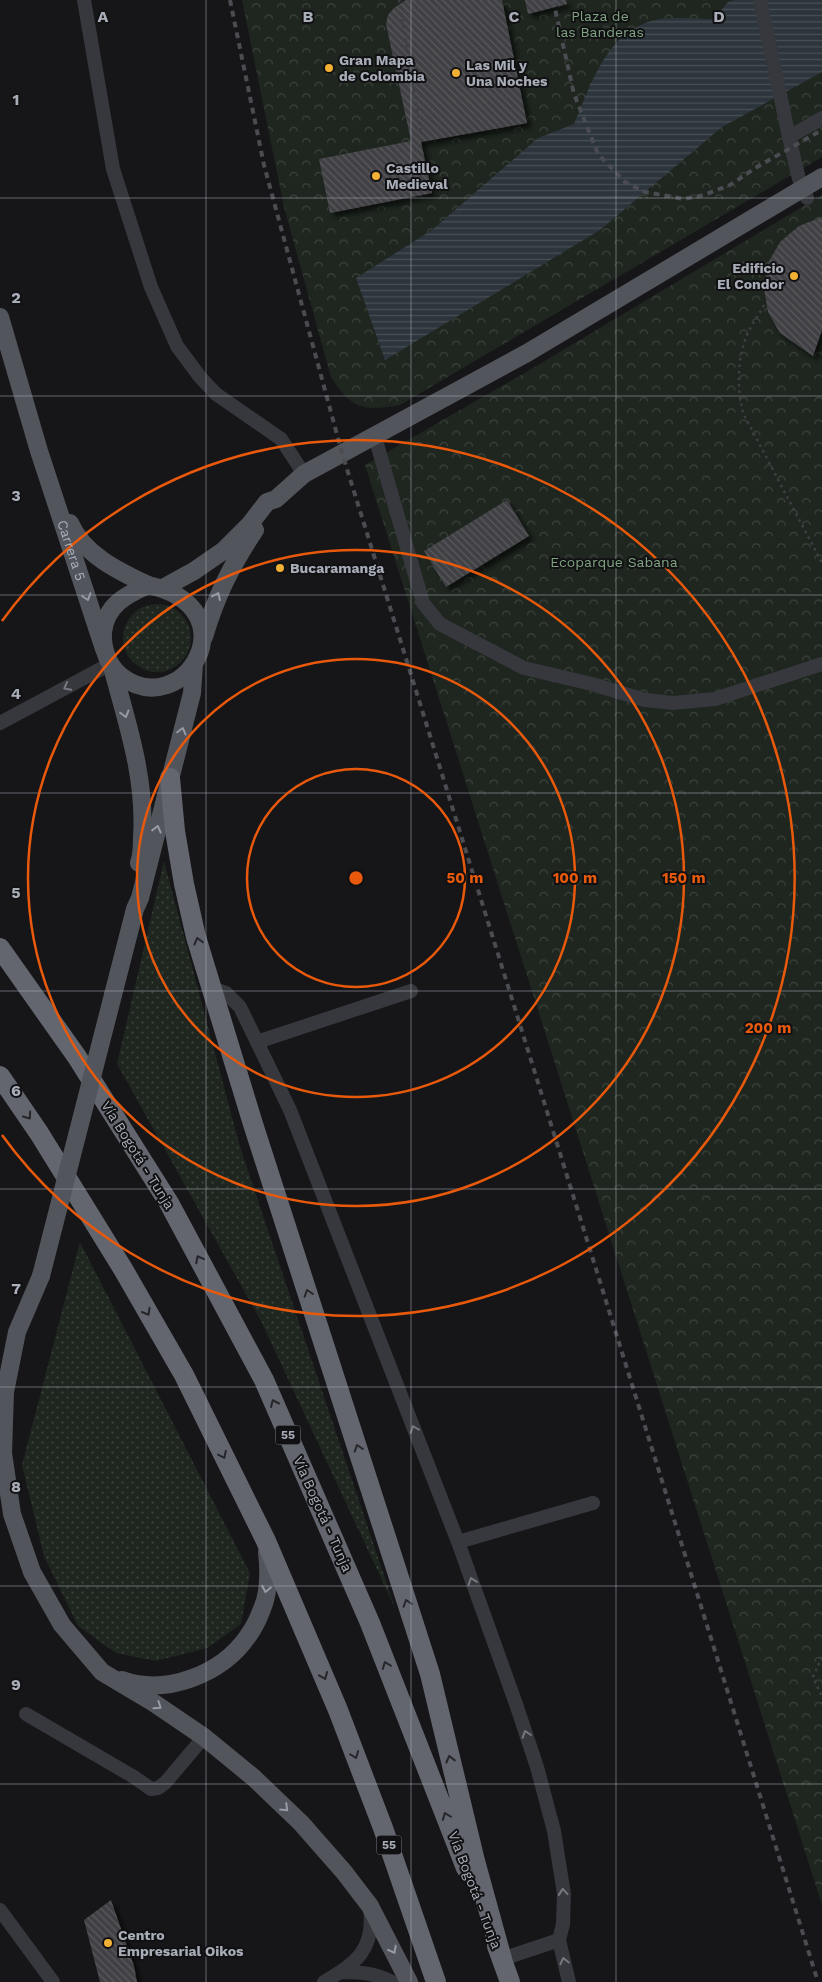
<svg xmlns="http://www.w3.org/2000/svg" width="822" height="1982" viewBox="0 0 822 1982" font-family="'Work Sans',sans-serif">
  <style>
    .grass { fill: url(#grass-dots) }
    .park { fill: url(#park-crowns) }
    .water { fill: url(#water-rules) }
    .building { fill: url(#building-back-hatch); filter: url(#shadow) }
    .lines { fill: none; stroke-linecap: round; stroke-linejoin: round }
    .path { stroke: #3d3f44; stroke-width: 2.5; stroke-dasharray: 2.5 4; stroke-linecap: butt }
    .minor { stroke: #37383d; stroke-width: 14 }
    .major { stroke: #53555c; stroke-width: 18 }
    .highway { stroke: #63666e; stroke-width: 20 }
    .rail { stroke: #4a4c52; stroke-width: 4; stroke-dasharray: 6 5; stroke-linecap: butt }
    .major-bridge { stroke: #53555c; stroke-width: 18 }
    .oneway { stroke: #979ba6 }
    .oneway2 { stroke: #757881 }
    .oneway3 { stroke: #26262a }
    .grid { fill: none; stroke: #a8adb8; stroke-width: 1; stroke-opacity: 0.55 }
    .ring { fill: none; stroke: #e8590c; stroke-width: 2.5 }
    .poi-dot { fill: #f2b134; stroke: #111113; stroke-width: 2 }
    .labels { text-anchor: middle; stroke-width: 4; stroke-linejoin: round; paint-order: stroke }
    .shield { fill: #111113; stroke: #7b7e86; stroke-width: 1 }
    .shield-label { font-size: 12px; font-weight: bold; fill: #a8adb8 }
    .park-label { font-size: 14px; fill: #7fa381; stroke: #111113 }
    .poi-label { font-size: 14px; font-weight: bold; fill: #a8adb8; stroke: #111113; text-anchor: start }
    .street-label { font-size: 14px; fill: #a8adb8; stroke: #111113 }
    .grid-label { font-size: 16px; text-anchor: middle; font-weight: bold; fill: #a8adb8; stroke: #111113; stroke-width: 4; stroke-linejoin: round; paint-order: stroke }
    .centre { fill: #e8590c; stroke: #111113; stroke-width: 2.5 }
    .ring-label { font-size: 15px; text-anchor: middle; font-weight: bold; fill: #e8590c; stroke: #111113; stroke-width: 4; stroke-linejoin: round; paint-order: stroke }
  </style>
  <defs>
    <pattern id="grass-dots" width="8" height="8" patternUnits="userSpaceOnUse" patternTransform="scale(1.25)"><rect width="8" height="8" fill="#1e261f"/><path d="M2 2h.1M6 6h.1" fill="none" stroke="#3c433d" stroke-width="1.8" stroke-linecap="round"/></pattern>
    <pattern id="park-crowns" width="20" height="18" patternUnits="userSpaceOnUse" patternTransform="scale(1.25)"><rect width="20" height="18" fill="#1e261f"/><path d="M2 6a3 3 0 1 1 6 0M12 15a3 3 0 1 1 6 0" fill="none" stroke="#3c433d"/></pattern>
    <pattern id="water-rules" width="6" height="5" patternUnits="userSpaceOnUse" patternTransform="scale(1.25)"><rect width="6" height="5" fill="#2c353c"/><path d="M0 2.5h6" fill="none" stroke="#485056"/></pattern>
    <pattern id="building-back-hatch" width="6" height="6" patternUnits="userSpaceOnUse" patternTransform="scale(1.25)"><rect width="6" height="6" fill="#404145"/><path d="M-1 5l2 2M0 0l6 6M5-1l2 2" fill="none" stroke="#595a5e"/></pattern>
    <filter id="shadow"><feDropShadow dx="4.5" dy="4.5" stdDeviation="2.5" flood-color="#0009"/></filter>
  </defs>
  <rect width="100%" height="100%" fill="#161618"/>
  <path class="grass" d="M123 638a34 34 0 1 1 68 0a34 34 0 1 1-68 0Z
    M164 861 240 1147 395 1608 261 1321 117 1064Z
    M80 1242 250 1573 241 1624 207 1648 156 1661 116 1653 78 1626 44 1556 22 1465Z"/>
  <path class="park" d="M242 0H822V157L400 405C363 411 352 410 331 377L284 207Z
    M822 195V1905L365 465 533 368Z"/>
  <path class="water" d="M735 0H822V72L722 127 600 230 385 360 356 278 432 230 538 138 574 124C592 83 607 30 656 20 671 16 698 19 714 19L728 2Z"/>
  <path class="building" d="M406 0H502L527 123 421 142 432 193 330 213 319 159 411 141 386 24 388 15 394 8Z
    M525 0H566L567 4 528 14Z
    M822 217V330L813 356 780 333 768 312 764 288 768 263 780 242 799 226Z
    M507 500 529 536 446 587 424 551Z
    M111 1900 134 1966 137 1982H100L84 1920Z"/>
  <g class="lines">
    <path class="path" d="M399 0 421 132
      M764 305C759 315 751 325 747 335 737 359 737 388 743 413L822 563
      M822 1657 813 1677 822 1697"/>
    <path class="minor" d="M84 0 113 169 151 287 177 346 200 377 216 394 281 439 304 474
      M760 0 789 137 799 179 807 198
      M789 137 822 118
      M375 437 423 603 440 624 524 668 592 684 645 700 673 703 715 699 822 664
      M0 723 110 664
      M211 988 226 993 240 1007 290 1110 458 1542 516 1704 537 1767 554 1831 564 1894 563 1924 559 1940 569 1982
      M257 1042 411 991
      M458 1542 593 1503
      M26 1714 134 1777 151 1789 158 1788 165 1783 204 1737
      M0 1910 53 1982
      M502 1959 559 1940
      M341 1972C359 1972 376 1973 392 1982
      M324 1982C356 1963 375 1950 370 1909"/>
    <g class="major">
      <path id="s1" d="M0 317 39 451 104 649"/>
      <path d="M70 523C83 554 118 571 148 585"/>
      <path d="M148 585C254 608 183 724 121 676 108 666 102 648 103 632 106 605 126 595 148 585Z"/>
      <path d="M163 588 194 571 223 551 250 524 267 502 276 499 304 474 527 353 822 177"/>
      <path d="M204 637C216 596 231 566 255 530"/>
      <path d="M112 667C127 723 146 778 142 837 142 845 142 855 139 863"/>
      <path d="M113 995 135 909 140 898 192 693 194 664"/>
      <path d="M41 1276 17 1332 5 1392 3 1453 12 1514 32 1572 62 1625 102 1672 154 1703 204 1737 254 1778 301 1823 344 1872 370 1906 409 1982"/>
      <path d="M122 1680C166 1696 222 1674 248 1636 254 1628 259 1617 262 1609 270 1591 269 1570 267 1552"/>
    </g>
    <path class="highway" d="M170 778 175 831 184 884 196 937 253 1124 430 1674 475 1861 502 1959
      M0 948 77 1057 169 1203 264 1380 370 1623 466 1868
      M0 1076 39 1133 123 1269 184 1375 266 1541 338 1710 383 1828 436 1982
      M497 1946 510 1982"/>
    <path class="rail" d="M230 0 264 165 342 453 818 1982
      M553 0 574 94 598 154 625 182 645 192 684 199 704 195 730 185 757 167 822 130"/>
    <path class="major-bridge" d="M41 1276 113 995"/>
  </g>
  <defs><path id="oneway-chevron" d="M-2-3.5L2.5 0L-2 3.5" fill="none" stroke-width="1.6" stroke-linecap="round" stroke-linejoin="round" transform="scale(1.25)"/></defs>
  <g class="oneway">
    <use href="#oneway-chevron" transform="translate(217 596) rotate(-65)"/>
    <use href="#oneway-chevron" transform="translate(87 597) rotate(72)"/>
    <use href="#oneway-chevron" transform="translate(125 714) rotate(75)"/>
    <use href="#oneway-chevron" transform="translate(182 731) rotate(-75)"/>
    <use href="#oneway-chevron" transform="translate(157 829) rotate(-76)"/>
    <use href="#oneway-chevron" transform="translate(266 1589) rotate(101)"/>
    <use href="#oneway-chevron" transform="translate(158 1706) rotate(34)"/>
    <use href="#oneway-chevron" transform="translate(285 1808) rotate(44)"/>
    <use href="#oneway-chevron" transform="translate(393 1950) rotate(62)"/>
  </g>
  <g class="oneway2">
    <use href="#oneway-chevron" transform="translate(67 687) rotate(152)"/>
    <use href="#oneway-chevron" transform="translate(414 1429) rotate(-111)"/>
    <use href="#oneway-chevron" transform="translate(472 1581) rotate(-109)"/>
    <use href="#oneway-chevron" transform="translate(526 1734) rotate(-108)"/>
    <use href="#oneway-chevron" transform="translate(563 1892) rotate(-95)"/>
    <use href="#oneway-chevron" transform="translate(564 1961) rotate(-103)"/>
  </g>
  <g class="oneway3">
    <use href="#oneway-chevron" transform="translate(198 941) rotate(-105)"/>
    <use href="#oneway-chevron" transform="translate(28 1116) rotate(55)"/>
    <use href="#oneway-chevron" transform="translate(199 1259) rotate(-118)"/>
    <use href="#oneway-chevron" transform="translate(308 1293) rotate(-108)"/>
    <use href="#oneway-chevron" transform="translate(147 1312) rotate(60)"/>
    <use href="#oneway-chevron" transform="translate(274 1403) rotate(-114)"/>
    <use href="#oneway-chevron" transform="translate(358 1448) rotate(-108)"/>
    <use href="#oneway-chevron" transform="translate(223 1455) rotate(64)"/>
    <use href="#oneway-chevron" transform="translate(407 1603) rotate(-108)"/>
    <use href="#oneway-chevron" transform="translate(386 1665) rotate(-111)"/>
    <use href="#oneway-chevron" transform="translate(324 1676) rotate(67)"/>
    <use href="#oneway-chevron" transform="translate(355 1755) rotate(69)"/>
    <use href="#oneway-chevron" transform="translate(450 1759) rotate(-104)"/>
    <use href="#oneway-chevron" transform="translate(446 1816) rotate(-111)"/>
  </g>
  <path class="grid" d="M206 0V1982M411 0V1982M616 0V1982M0 198H822M0 396H822M0 595H822M0 793H822M0 991H822M0 1189H822M0 1387H822M0 1586H822M0 1784H822"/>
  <g class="ring">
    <circle cx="356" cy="878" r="109"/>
    <circle cx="356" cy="878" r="219"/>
    <circle cx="356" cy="878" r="328"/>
    <path d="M2 621A438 438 0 1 1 2 1135"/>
  </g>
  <g class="poi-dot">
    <circle cx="329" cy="68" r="5"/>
    <circle cx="456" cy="73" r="5"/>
    <circle cx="376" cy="176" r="5"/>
    <circle cx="794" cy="276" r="5"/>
    <circle cx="280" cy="568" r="5"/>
    <circle cx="108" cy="1943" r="5"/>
  </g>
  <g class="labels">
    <g class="shield">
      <rect x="275.5" y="1425.5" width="25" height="19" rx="4"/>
      <rect x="376.5" y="1835.5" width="25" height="19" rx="4"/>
    </g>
    <g class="shield-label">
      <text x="288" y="1439">55</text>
      <text x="389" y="1849">55</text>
    </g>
    <g class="park-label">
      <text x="600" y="21">Plaza de<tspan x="600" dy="16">las Banderas</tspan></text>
      <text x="614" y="567">Ecoparque Sabana</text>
    </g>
    <g class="poi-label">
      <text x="339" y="65">Gran Mapa<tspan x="339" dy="16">de Colombia</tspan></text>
      <text x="466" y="70">Las Mil y<tspan x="466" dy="16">Una Noches</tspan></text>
      <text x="386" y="173">Castillo<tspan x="386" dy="16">Medieval</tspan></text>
      <text x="784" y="273" text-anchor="end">Edificio<tspan x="784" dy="16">El Condor</tspan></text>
      <text x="290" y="573">Bucaramanga</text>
      <text x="118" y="1940">Centro<tspan x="118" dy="16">Empresarial Oikos</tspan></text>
    </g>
    <g class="street-label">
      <text dy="5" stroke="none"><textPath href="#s1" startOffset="244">Carrera 5</textPath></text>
      <text transform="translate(138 1155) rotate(58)" y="5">Vía Bogotá - Tunja</text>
      <text transform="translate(323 1514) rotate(66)" y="5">Vía Bogotá - Tunja</text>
      <text transform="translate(475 1890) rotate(69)" y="5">Vía Bogotá - Tunja</text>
    </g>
  </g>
  <g class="grid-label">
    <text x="103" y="22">A</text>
    <text x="308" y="22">B</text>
    <text x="514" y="22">C</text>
    <text x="719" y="22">D</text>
    <text x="16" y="105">1</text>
    <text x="16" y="303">2</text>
    <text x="16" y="501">3</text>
    <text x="16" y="699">4</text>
    <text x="16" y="898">5</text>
    <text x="16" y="1096">6</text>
    <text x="16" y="1294">7</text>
    <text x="16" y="1492">8</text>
    <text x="16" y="1690">9</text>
  </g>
  <circle cx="356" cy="878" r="8" class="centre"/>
  <g class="ring-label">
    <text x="465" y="883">50 m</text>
    <text x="575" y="883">100 m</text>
    <text x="684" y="883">150 m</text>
    <text x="768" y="1033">200 m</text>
  </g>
</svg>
